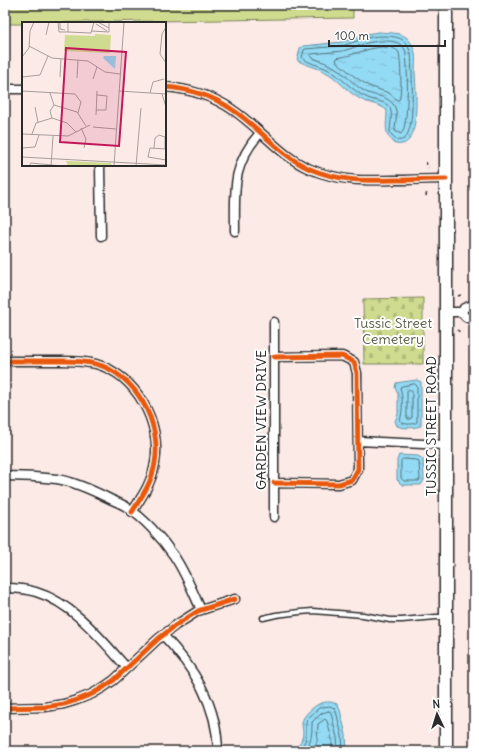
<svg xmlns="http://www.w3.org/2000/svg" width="479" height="756" viewBox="0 0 479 756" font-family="Delius,sans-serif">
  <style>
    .cemetery { fill: url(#cemetery-stones); stroke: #7d835c }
    .park { fill: #cfdb8e; stroke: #7d835c }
    .water { fill: url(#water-ripples); stroke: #6994a4 }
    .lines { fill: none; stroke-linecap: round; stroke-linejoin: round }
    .shore { stroke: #55717b; stroke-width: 1 }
    .service-casing { stroke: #2b2b2b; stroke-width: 7 }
    .minor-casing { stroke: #2b2b2b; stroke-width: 11 }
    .secondary-casing { stroke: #2b2b2b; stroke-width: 15 }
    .path { stroke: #2b2b2b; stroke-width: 1.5; stroke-dasharray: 3 3; stroke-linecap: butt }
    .service { stroke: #fff; stroke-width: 4 }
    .minor { stroke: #fff; stroke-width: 8 }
    .secondary { stroke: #fff; stroke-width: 12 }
    .cycleway-casing { stroke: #fff; stroke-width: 8 }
    .cycleway { stroke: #e8590c; stroke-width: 5 }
    .labels { text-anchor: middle; stroke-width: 4; stroke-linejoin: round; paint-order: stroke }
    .park-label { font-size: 14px; fill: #5c6049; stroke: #fff }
    .street-label { font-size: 14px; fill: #2b2b2b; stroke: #fff }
    .inset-road { fill: none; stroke: #a89e9c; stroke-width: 1 }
    .view { fill: #c2185b; fill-opacity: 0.15; stroke: #c2185b; stroke-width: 2 }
    .inset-edge { fill: none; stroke: #2b2b2b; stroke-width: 2 }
  </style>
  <defs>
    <pattern id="cemetery-stones" width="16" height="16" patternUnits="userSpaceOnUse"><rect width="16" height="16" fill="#cfdb8e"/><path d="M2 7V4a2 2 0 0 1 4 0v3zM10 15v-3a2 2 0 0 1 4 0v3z" fill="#b2bc7b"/></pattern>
    <pattern id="water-ripples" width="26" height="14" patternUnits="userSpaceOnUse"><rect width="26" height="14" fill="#93daf4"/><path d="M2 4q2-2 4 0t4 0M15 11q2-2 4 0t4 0" fill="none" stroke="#7fbbd1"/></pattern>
  </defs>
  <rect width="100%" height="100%" fill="#fceae7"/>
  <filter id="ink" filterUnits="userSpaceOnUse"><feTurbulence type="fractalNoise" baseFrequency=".025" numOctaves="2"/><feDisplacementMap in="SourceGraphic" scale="8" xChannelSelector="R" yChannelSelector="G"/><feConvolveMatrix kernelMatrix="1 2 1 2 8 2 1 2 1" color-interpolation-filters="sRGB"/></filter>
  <g filter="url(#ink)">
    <path class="cemetery" d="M423 298V364H364L363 299Z"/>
    <path class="park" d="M5 5H353V18L23 23V24H5Z"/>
    <path class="water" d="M379 32C388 33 399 32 406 37 411 41 414 48 415 53 416 59 415 66 415 72 416 87 418 124 411 137 407 144 400 146 393 143V141C383 134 387 122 387 111 382 104 369 104 362 100 350 94 342 84 332 76 322 69 309 66 298 61L297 58 298 57 300 48 303 46 342 42 366 34Z
      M417 380 421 382V426C413 428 405 429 397 426L395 421 398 414V394L395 388 396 383 402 382Z
      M399 455 418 456 423 459 424 480 421 485H402L397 480V460Z
      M331 702 337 704 340 710 346 735 347 751H293C296 747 301 743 302 738 304 733 302 728 302 723 302 716 315 705 321 703 324 702 327 702 331 702Z"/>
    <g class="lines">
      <path class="shore" d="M379 36C387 36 397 36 403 40 407 44 410 49 411 54 412 60 411 67 412 73 412 87 414 123 407 135 405 139 402 141 397 140L390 133C390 125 393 114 390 108 386 101 375 101 368 98 351 91 341 75 325 68 317 65 309 63 302 58L304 50 305 49 342 46 366 38Z
        M379 41C387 41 398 40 403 47 405 49 406 52 406 55 408 68 409 127 401 134L395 131C395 122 399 111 393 104 387 96 376 96 368 93 357 88 349 78 339 70 331 64 320 61 311 57L310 56 311 54 343 51 367 43Z
        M380 47C387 48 395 46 399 53 401 61 402 93 399 100H397L389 93 369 86 355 77 336 61 337 58C352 56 364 49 380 47Z
        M415 384 417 386V422C413 425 403 425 400 421 403 411 403 398 400 387L403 386Z
        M408 390H411L412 392V417L410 419H408L407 417V392Z
        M403 459 417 460 419 462 420 479 419 481H404L401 478V461Z
        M298 751 303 745 306 739V722L307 719 319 708 323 707 330 706 334 708 336 711 342 736 343 751
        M304 751C312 742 312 733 312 722L322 713 329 711 331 713 337 738 338 751
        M312 751 317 741 318 724 325 719 327 721 332 739V751"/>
      <defs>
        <path id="service" d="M263 618 276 615 300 612 313 611 363 615 390 620H402L436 617H445"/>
        <path id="minor" d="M165 87C190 89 213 96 233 110 260 128 280 156 310 169 339 181 363 181 394 180 411 180 429 179 446 179
          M5 89H23
          M100 165 101 236
          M235 231C235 190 231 166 260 133
          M446 312H462C465 318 468 319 474 319
          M462 312 464 308 469 306H474
          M274 357 342 356 354 362 357 373 358 469 352 480 339 484 274 483
          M5 361C20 361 35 361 51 361 66 361 81 360 96 364 136 375 162 423 155 463 152 482 143 495 132 512
          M358 441 445 445
          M5 476C22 476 40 477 57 479 75 482 92 490 108 498 114 501 120 503 125 506 143 517 162 538 174 556 185 572 193 592 201 610
          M274 517V322
          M5 588C15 588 26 589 36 592 73 603 102 640 127 668
          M163 635C194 668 217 704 218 751
          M5 708 45 707 64 704 77 700 92 694 104 687 114 680 158 639 176 625 198 611 235 599"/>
        <path id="secondary" d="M446 751V5"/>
      </defs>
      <use href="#service" class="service-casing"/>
      <use href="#minor" class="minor-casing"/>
      <use href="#secondary" class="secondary-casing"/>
      <path class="path" d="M426 162 428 168
        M426 196 427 191
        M458 296 461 295
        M457 330 460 332"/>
      <use href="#service" class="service"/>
      <use href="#minor" class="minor"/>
      <use href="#secondary" class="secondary"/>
      <defs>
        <path id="cycleway" d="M165 87C190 89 213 96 233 110 260 128 280 156 310 169 339 181 363 181 394 180 411 180 429 179 446 179
          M274 357 342 356 354 362 357 373 358 469 352 480 339 484 274 483
          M5 361C20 361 35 361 51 361 66 361 81 360 96 364 136 375 162 423 155 463 152 482 143 495 132 512
          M5 708 45 707 64 704 77 700 92 694 104 687 114 680 158 639 176 625 198 611 235 599"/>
      </defs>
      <use href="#cycleway" class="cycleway-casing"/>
      <use href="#cycleway" class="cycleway"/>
    </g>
  </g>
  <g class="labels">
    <g class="park-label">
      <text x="393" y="328">Tussic Street<tspan x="393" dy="16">Cemetery</tspan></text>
    </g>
    <g class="street-label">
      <text transform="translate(261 420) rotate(-90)" y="5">GARDEN VIEW DRIVE</text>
      <text transform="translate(431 426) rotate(-90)" y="5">TUSSIC STREET ROAD</text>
    </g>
  </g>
  <g transform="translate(22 22)">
    <rect width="144" height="144" fill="#fceae7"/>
    <path d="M73 12 89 13 88 31 42 29 43 13 73 14ZM44 139 89 141 90 144H46Z" fill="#cfdb8e"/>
    <path d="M82 34H94L93 47 81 36Z" fill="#93daf4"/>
    <path class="inset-road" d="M36 0 37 10H46M38 0V7L43 8M46 0V10L69 11 72 0M76 0 87 6M74 2 85 9M144 5 140 12 138 32 144 41M69 9 87 10V0M24 13 27 0M7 24 30 36 66 39 83 50 98 52M0 35 7 26 8 9 12 0M0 55 18 53 26 34M38 55 39 37M55 56 56 38M71 57 75 45M0 69 53 72 59 80 56 91M97 69 144 72M28 71 32 83 55 90 64 104M128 71 131 60 142 57M140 72 144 85M32 83 28 89 30 96 45 101 54 110M13 85 16 100M74 88H84L85 74 75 73M74 93 75 69M71 105 94 107M59 106 64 117 62 126M0 112 46 114 68 103M10 112 14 101 30 96M0 126 13 125 17 113M132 126 133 116 137 113 143 115V127M144 127 128 126 126 135 144 138M0 135 144 143M7 144 9 141 41 144M29 144 31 114M92 144 102 0M114 144 119 86"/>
    <path class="view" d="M44 26 104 30 97 124 38 120Z"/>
    <rect width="144" height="144" class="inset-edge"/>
  </g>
  <rect width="479" height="756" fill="none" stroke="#fff" stroke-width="20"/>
  <rect x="10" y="10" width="459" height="736" fill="none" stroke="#2b2b2b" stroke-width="1.5" filter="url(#ink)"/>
  <g transform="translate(437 714) rotate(356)" stroke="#ffffff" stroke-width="3" paint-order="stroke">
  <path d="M0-3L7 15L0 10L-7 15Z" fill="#2b2b2b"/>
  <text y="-6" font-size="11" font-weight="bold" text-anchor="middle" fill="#2b2b2b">N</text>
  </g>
  <path d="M329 40v6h116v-6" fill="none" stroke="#2b2b2b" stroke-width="2"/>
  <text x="335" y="40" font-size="12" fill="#2b2b2b" stroke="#ffffff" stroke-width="3" paint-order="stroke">100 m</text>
</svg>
